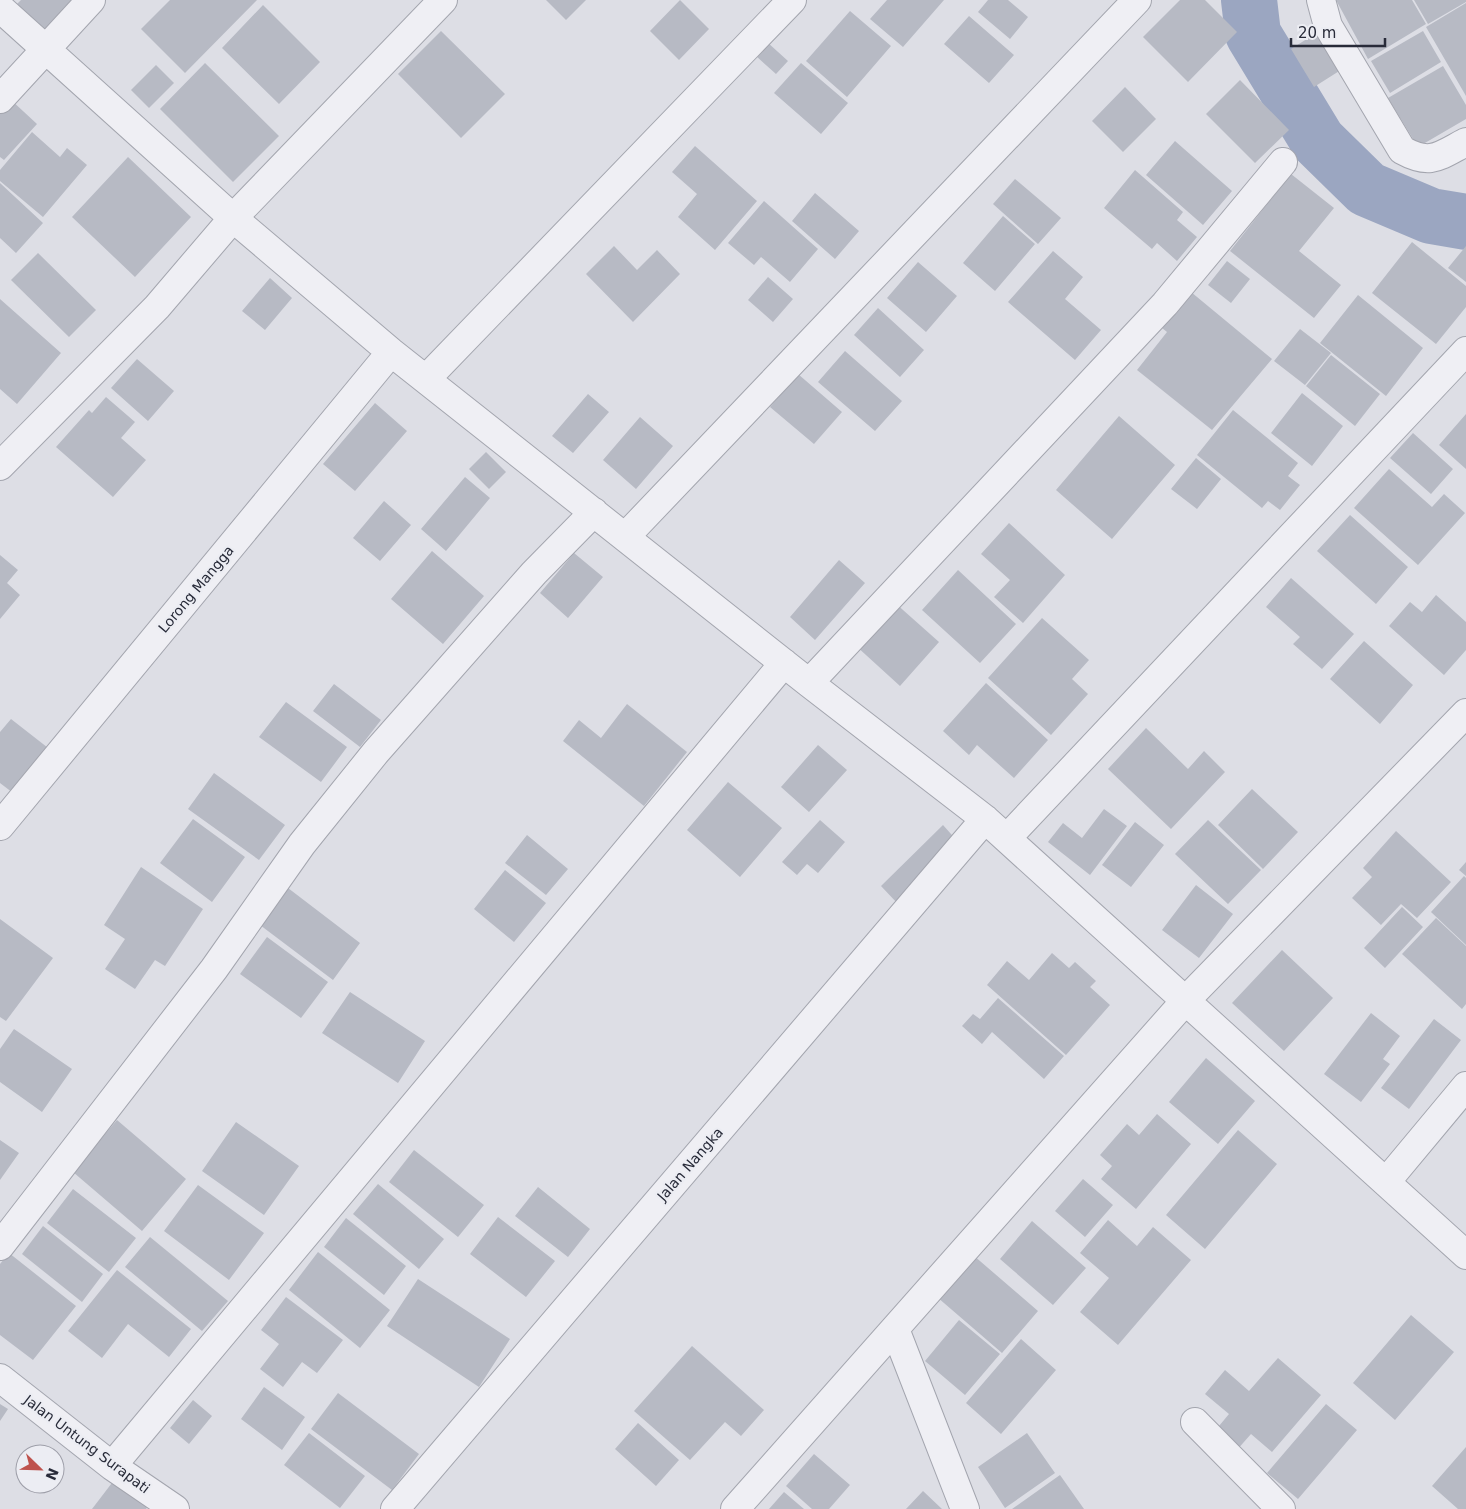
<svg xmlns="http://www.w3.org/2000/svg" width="1466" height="1509" viewBox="0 0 1466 1509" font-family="'DejaVu Sans',sans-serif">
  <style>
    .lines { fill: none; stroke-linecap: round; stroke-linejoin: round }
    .river { stroke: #9ba6c1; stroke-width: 56 }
    .building { fill: #b7bac4 }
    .minor-casing { stroke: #a3a5ae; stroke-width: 30 }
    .minor { stroke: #efeff4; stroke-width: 28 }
    .labels { text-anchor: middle; stroke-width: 4.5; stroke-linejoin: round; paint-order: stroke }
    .street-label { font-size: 14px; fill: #282b39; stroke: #ecedf3 }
  </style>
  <rect width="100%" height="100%" fill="#dddee5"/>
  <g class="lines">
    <path class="river" d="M1249 0 1253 34 1318 141 1367 189 1431 216 1466 222"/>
  </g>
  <path class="building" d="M21 0H77L45 32 17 4Z
    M170 0H257L185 73 141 29Z
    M546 0H586L566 20Z
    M680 0 709 29 679 60 650 31Z
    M887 0H944L903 47 870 19Z
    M988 0H1008L1028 17 1010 39 978 12Z
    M1180 0H1205L1237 32 1188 82 1143 37Z
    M1336 0H1412L1426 24 1368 59Z
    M1414 0H1466V2L1428 24Z
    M1466 3V96L1426 27Z
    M263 5 320 62 279 104 222 48Z
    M850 11 891 46 847 97 806 61Z
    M969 16 1014 55 989 83 944 44Z
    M1321 30 1344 68 1314 87 1291 49Z
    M441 31 505 94 461 138 398 74Z
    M1423 31 1441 62 1390 93 1371 61Z
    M767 42 788 61 776 74 756 56Z
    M205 63 279 136 233 182 160 109Z
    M801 63 848 103 821 134 774 93Z
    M156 65 174 83 149 108 131 90Z
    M1443 66 1466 105V119L1418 147 1388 98Z
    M1240 80 1289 130 1255 163 1206 114Z
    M1125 87 1156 119 1123 152 1092 121Z
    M10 99 37 124 4 160 0 157V110Z
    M32 132 60 157 67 148 87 165 43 217 0 181V170Z
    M1175 141 1232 191 1203 225 1146 175Z
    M695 146 757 201 715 250 678 217 697 194 672 172Z
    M128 157 191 217 135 277 72 217Z
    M1135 170 1183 212 1177 220 1197 237 1177 261 1157 243 1152 249 1104 208Z
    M1291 174 1334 208 1299 251 1341 285 1314 318 1230 251Z
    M1015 179 1061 218 1038 244 993 204Z
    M0 183 43 223 16 253 0 238Z
    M815 193 859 231 835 259 792 221Z
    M764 201 818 249 790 282 761 257 754 265 728 243Z
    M1003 216 1035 244 995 291 963 263Z
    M1412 242 1466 286V307L1436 344 1372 293Z
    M614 246 637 270 657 250 680 274 633 322 586 274Z
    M1466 246V282L1448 268Z
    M1053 251 1083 277 1065 299 1101 330 1075 360 1008 302Z
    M38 253 96 310 69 337 11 280Z
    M1227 261 1250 279 1231 303 1208 285Z
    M918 262 957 296 926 332 887 298Z
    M768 277 793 299 773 322 748 300Z
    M270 278 292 298 265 330 242 311Z
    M1191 292 1272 359 1212 430 1137 370 1167 332 1162 328Z
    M1358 295 1423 348 1386 396 1320 343Z
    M0 299 61 353 17 404 0 389Z
    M878 308 924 350 900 377 854 335Z
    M1300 329 1331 353 1305 385 1274 361Z
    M845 351 902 401 875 431 818 382Z
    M1331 355 1380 394 1355 426 1306 386Z
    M137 359 174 391 148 421 111 388Z
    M798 374 842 412 814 444 770 407Z
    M1302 393 1343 426 1312 466 1271 433Z
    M588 394 609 412 573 453 552 436Z
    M106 397 135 422 121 438 146 460 113 497 56 447 89 410 92 413Z
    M375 403 407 431 355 491 323 464Z
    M1233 410 1298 463 1288 476 1300 485 1280 510 1268 501 1262 508 1197 455Z
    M1466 414V469L1439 445Z
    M1119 416 1175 465 1112 539 1056 490Z
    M640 417 673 446 636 489 603 460Z
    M1413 433 1453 469 1431 494 1390 458Z
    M486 452 506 472 489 489 469 469Z
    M1196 458 1221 479 1197 509 1171 489Z
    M1389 469 1432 507 1444 494 1465 513 1418 565 1354 508Z
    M465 477 490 498 446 551 421 529Z
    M384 501 411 525 380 561 353 538Z
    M1350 515 1408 567 1376 604 1317 551Z
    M1009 523 1065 575 1023 623 994 597 1010 580 981 554Z
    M432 551 484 596 443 644 391 599Z
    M574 553 603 577 568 618 540 593Z
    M0 555 18 570 7 583 20 595 0 619Z
    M839 560 865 583 815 640 790 617Z
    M958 570 1016 624 980 663 922 610Z
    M1291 578 1354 634 1322 669 1293 644 1300 637 1266 607Z
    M1436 595 1466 622V650L1444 675 1389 626 1410 602 1422 612Z
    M894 602 939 642 900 686 855 645Z
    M1042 618 1089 660 1072 679 1088 694 1051 735 988 678Z
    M1364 641 1413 685 1380 724 1330 679Z
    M986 683 1048 740 1014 778 977 745 969 755 943 731Z
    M334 684 381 720 360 747 313 711Z
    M286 702 347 747 321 782 259 737Z
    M627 704 687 752 644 806 563 741 579 720 601 738Z
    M11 719 52 751 17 796 0 783V732Z
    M1146 728 1188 769 1204 751 1225 772 1171 829 1108 769Z
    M818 745 847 770 809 812 781 787Z
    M214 773 285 825 259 860 188 809Z
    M728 782 782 828 740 877 687 830Z
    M1252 789 1298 832 1263 869 1218 825Z
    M1104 809 1127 826 1090 875 1048 842 1063 823 1082 838Z
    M193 819 245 857 212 902 160 863Z
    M820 820 845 842 818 873 807 864 797 875 782 862Z
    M1208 820 1261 870 1228 904 1175 854Z
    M1135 822 1164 845 1131 887 1102 865Z
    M943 825 959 843 898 904 881 886Z
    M1396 831 1451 882 1417 918 1401 904 1381 925 1352 898 1372 877 1363 868Z
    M527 835 568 869 546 895 505 863Z
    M1466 862V876L1459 870Z
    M141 867 203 909 165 966 155 960 135 989 105 969 125 939 104 925Z
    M505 870 546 903 514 942 474 909Z
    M1464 876 1466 878V945L1431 912Z
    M1196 885 1233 914 1199 958 1162 930Z
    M288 888 360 943 333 980 260 925Z
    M1402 907 1423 927 1385 968 1364 948Z
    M1436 918 1466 946V1004L1462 1009 1402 954Z
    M0 919 53 958 6 1021 0 1017Z
    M267 937 328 982 301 1018 240 974Z
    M1282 950 1333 998 1284 1051 1232 1003Z
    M1052 953 1069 968 1075 962 1096 981 1090 987 1110 1005 1066 1055 987 985 1007 961 1029 980Z
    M350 992 425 1041 398 1083 322 1033Z
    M998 998 1064 1056 1044 1079 992 1032 982 1044 962 1026 973 1014 980 1019Z
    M1371 1013 1400 1036 1383 1059 1390 1064 1361 1102 1324 1074Z
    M1434 1019 1461 1040 1409 1109 1381 1088Z
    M14 1029 72 1069 42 1112 0 1082V1049Z
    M1206 1058 1255 1101 1218 1144 1169 1102Z
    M1157 1114 1191 1144 1136 1209 1101 1179 1112 1166 1100 1155 1127 1124 1139 1135Z
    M117 1120 186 1179 142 1231 73 1172Z
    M236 1122 299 1166 264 1215 202 1171Z
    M1238 1130 1277 1164 1205 1249 1166 1215Z
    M0 1140 19 1153 0 1180Z
    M414 1150 484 1205 458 1237 389 1182Z
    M1083 1179 1113 1205 1085 1237 1055 1211Z
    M378 1184 444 1239 419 1269 353 1214Z
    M198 1185 264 1233 229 1280 164 1231Z
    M538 1187 590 1229 568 1257 515 1216Z
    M73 1189 136 1238 109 1272 47 1223Z
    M498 1217 555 1261 526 1297 470 1254Z
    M346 1218 406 1266 384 1295 324 1247Z
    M1108 1220 1137 1246 1153 1227 1191 1260 1118 1345 1080 1312 1109 1278 1080 1253Z
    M1032 1221 1086 1268 1053 1305 1000 1259Z
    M43 1226 103 1274 82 1302 22 1254Z
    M150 1237 228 1301 202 1331 125 1267Z
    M318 1252 390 1310 360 1348 289 1290Z
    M9 1253 76 1306 33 1360 0 1335V1264Z
    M973 1255 1038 1311 1002 1353 937 1297Z
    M117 1270 191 1329 169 1357 128 1324 102 1358 68 1331Z
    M418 1279 510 1339 479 1387 387 1326Z
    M286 1297 343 1340 317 1373 302 1362 283 1387 260 1369 279 1344 261 1330Z
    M1411 1315 1454 1352 1395 1420 1353 1383Z
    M959 1320 1000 1354 965 1395 925 1361Z
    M1021 1339 1056 1370 1001 1434 966 1403Z
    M692 1346 764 1410 741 1436 725 1422 690 1460 634 1411Z
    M1278 1358 1321 1395 1272 1452 1251 1434 1236 1451 1214 1432 1229 1414 1205 1394 1225 1370 1249 1391Z
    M264 1387 305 1417 282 1450 241 1419Z
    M338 1393 419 1454 392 1490 311 1429Z
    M193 1400 212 1416 189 1444 170 1428Z
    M0 1404 8 1409 0 1421Z
    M1326 1404 1357 1430 1298 1499 1267 1473Z
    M638 1423 679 1460 656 1486 615 1449Z
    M309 1433 365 1476 340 1508 284 1465Z
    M1027 1433 1055 1473 1005 1508 978 1467Z
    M1466 1447V1509H1458L1432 1486Z
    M814 1454 850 1485 829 1509H812L786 1486Z
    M118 1475 152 1501 146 1509H92Z
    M1060 1475 1084 1509H1012Z
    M923 1491 942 1509H906Z
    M784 1492 804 1509H769Z"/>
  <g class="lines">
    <defs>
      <path id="minor" d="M1321 0 1328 26 1402 150C1431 166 1439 156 1466 142
        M0 8 233 218 391 352 809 683 985 819 1466 1255
        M0 99 91 0
        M426 379 792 0
        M0 466 157 307 233 218 443 0
        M625 537 1137 0
        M809 683 1165 304 1283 162
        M0 826 391 352
        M1007 838 1466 351
        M1386 1182 1466 1086
        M0 1246 214 969 302 844 376 752 534 573 594 512
        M895 1329 965 1509
        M0 1378 112 1466 175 1509
        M1195 1422 1281 1509
        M112 1466 784 663
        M395 1509 985 819
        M735 1509 1186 1000 1466 713"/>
    </defs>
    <use href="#minor" class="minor-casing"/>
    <use href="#minor" class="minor"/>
  </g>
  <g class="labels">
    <g class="street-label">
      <text transform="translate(196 589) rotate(-50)" y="5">Lorong Mangga</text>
      <text transform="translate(690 1164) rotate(-49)" y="5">Jalan Nangka</text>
      <text transform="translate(87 1444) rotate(37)" y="5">Jalan Untung Surapati</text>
    </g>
  </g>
  <g transform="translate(40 1469) rotate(113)"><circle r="24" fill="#ecedf3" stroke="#9e9fa9"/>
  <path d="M0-4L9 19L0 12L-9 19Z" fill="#be524d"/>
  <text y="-8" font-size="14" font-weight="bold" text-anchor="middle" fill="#282b39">N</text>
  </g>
  <path d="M1291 38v8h94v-8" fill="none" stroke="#282b39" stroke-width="2.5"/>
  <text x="1298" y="38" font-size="15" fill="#282b39" stroke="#ecedf3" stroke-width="4" paint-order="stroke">20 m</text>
</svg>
